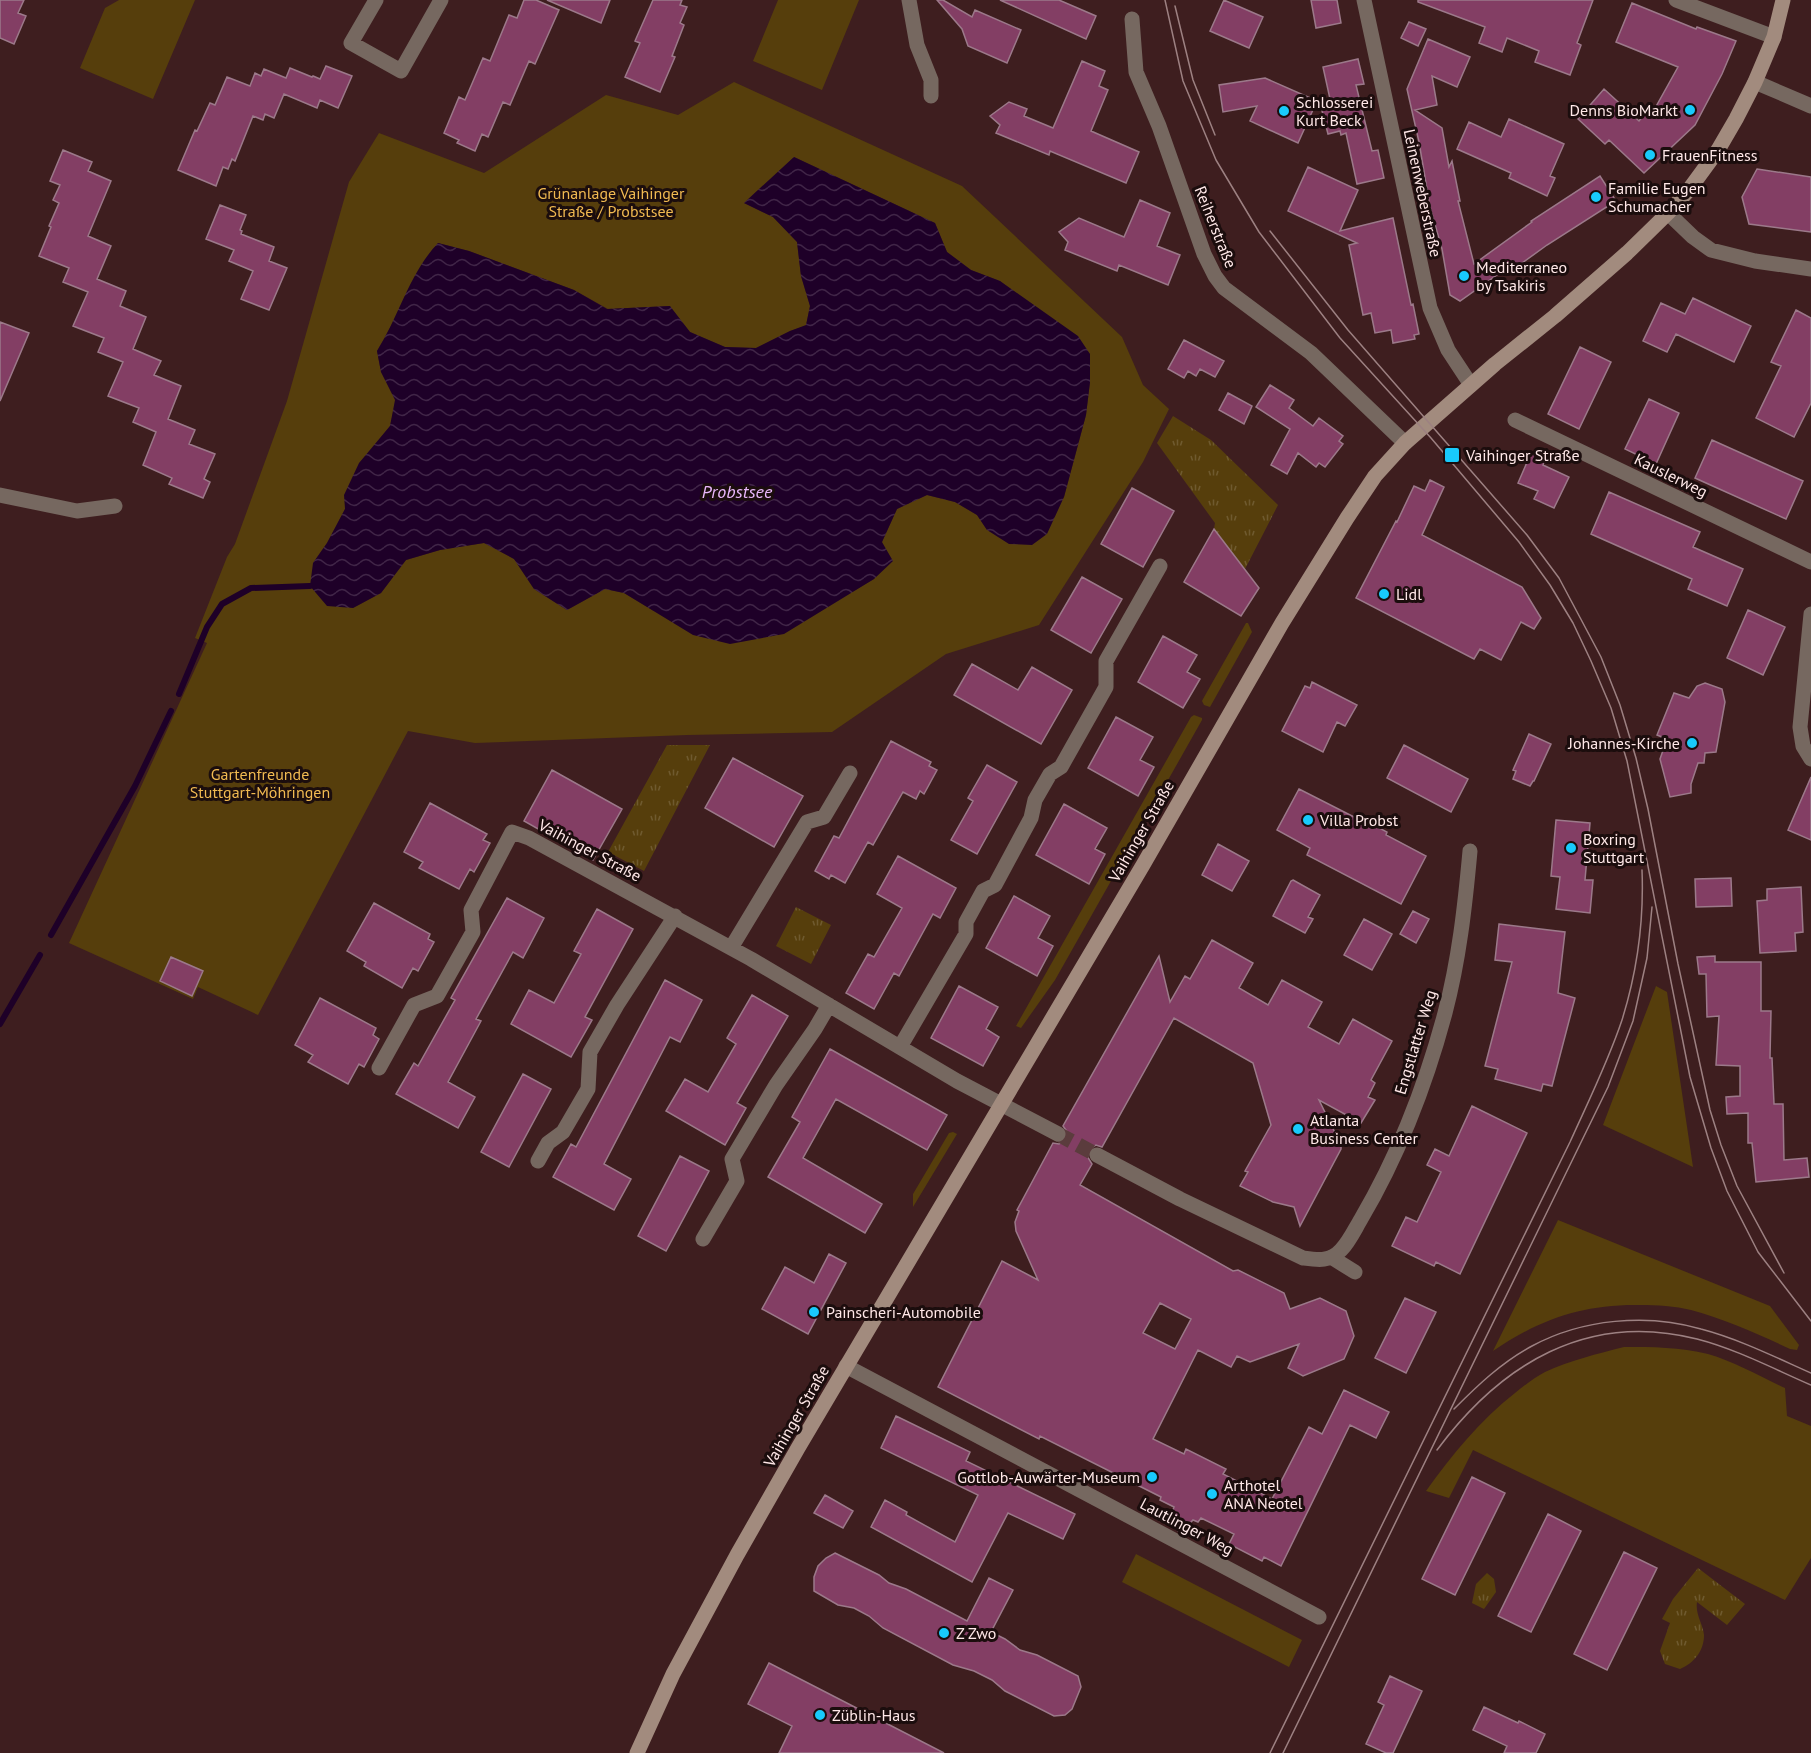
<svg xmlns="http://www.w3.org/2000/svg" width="1811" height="1753" viewBox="0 0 1811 1753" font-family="'PT Sans',sans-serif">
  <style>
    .green { fill: #563e0c; fill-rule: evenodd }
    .park { fill: url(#park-tufts) }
    .water { fill: url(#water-waves) }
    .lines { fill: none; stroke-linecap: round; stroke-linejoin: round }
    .stream { stroke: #1e0028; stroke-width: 6 }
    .building { fill: #833e64; stroke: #9c798a; stroke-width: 1.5; fill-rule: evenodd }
    .street-tunnel { stroke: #5b3c3d; stroke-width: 15; stroke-dasharray: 15 8; stroke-linecap: butt }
    .street { stroke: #766860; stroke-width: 15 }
    .secondary { stroke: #a28b7e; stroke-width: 15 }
    .tram { stroke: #9d8182; stroke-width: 1.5 }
    .poi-dot { fill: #18cafc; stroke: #1b0d0d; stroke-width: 2 }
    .labels { text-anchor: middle; stroke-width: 6; stroke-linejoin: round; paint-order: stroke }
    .poi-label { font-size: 16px; fill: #ffe8e8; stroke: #1b0d0d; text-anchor: start }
    .park-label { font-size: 16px; fill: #f1ba51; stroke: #1b0d0d }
    .street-label { font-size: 16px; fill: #ffe8e8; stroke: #1b0d0d }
    .water-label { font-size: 18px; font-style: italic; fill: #eab7fc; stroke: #1b0d0d }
  </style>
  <defs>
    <pattern id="park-tufts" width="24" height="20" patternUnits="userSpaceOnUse" patternTransform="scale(1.5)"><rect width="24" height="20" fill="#563e0c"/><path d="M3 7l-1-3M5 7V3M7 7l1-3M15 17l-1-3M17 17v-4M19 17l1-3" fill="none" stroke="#6f5a2f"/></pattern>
    <pattern id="water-waves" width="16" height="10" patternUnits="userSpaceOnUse" patternTransform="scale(1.5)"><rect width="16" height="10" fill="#1e0028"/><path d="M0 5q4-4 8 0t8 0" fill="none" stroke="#402547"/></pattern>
  </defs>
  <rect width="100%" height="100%" fill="#3e1e1f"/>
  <path class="green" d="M119 0H195L153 99 80 68 105 8Z
    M778 0H859L822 90 753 61Z
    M734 82 962 186 1122 337 1143 385 1169 409 1143 462 1039 625 946 654 832 732 687 735 475 743 408 731 258 1015 198 987 193 999 69 943 207 643 195 638 227 557 235 544 287 401 349 182 379 133 484 173 606 95 678 115ZM794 157 935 223 947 252 971 270 1000 281 1090 354V382L1086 415 1064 497 987 530 977 515 955 502 927 495 897 509 882 542 874 579 832 603 654 611 624 593 605 589 567 610 534 589 514 559 484 543 440 550 406 560 381 593 353 608 313 563 327 543 345 509 376 444 390 426 396 400 381 372 377 351 438 243 469 251 574 290 608 309 669 306 690 332 725 347 756 348 790 331 806 326 810 306 801 276 797 242 773 217 744 203Z
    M1246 623H1248L1252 632 1210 707 1204 705 1202 701 1203 699Z
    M1194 715 1202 718V720L1055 980 1021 1028 1016 1026 1191 717Z
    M1656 986 1667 992 1693 1167 1603 1125Z
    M953 1132 957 1134 913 1207V1194L949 1133Z
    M1558 1220 1770 1306 1799 1345 1797 1350 1790 1349C1758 1334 1725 1319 1691 1310 1675 1306 1657 1305 1640 1305 1583 1304 1540 1319 1493 1351Z
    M1624 1347C1652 1347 1680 1347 1708 1354 1733 1361 1761 1377 1785 1388L1787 1416 1811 1426V1558L1785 1600 1473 1450 1449 1498 1426 1491C1452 1455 1480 1420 1515 1393 1525 1385 1535 1377 1545 1372 1571 1360 1597 1354 1624 1347Z
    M1136 1554 1302 1640 1289 1667 1122 1582Z"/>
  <path class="park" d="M1173 416 1211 440 1278 505 1245 569 1214 529 1215 523 1157 443Z
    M667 745H710L644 871 608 852Z
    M796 907 831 925 811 964 776 946Z
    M1698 1568 1745 1604 1727 1625 1697 1602C1695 1614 1703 1624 1704 1635 1704 1651 1694 1663 1680 1669L1665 1664 1660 1651 1670 1623 1662 1619 1673 1599Z
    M1487 1573 1494 1579 1496 1592 1484 1609 1472 1603 1476 1584Z"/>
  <path class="water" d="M794 157 935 223 947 252 971 270 1000 281 1078 336 1090 354V382L1086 415 1064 497 1047 534 1032 545 1009 544 987 530 977 515 955 502 927 495 897 509 882 542 893 561 874 579 784 634 730 644 693 635 624 593 605 589 567 610 534 589 514 559 484 543 440 550 406 560 381 593 353 608 327 606 310 586 313 563 327 543 345 509 344 495 359 463 390 426 395 400 381 372 377 351C399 316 409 274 438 243L469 251 574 290 607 309 670 306 690 332 725 347 756 348 790 331 806 325 810 306 801 276 797 242 773 217 744 203Z"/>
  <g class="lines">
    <path class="stream" d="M179 694 207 627 222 604 251 588 310 586
      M51 935 135 786 171 711
      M0 1024 40 955"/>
  </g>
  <path class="building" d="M0 0H24L18 13 26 16 14 44 0 38Z
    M524 0H536L559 10 535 64 529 61 510 105 503 102 488 137 482 134 475 151 457 143 459 140 444 133 459 97 465 100 483 58 490 61 509 15 517 18Z
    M547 0H610L601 23Z
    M653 0H682L680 5 687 7 680 23 684 25 672 56 675 57 660 92 625 77 640 43 635 41Z
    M937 0H943L972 17 975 10 1021 30 1007 63 968 46 962 29Z
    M1000 0H1059L1096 16 1086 39Z
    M1224 0 1263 17 1249 48 1210 31Z
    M1311 0H1337L1341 23 1316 28Z
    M1418 0H1593L1577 43 1581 45 1570 75 1535 62 1539 51 1507 38 1502 52 1479 43 1485 27 1418 2Z
    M1632 3 1696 29 1697 27 1736 41 1722 74 1695 125 1644 173 1609 140 1605 144 1578 119 1604 89 1639 121 1649 108 1654 110 1678 67 1616 42Z
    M1409 22 1426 29 1418 46 1401 38Z
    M1428 39 1470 57 1457 87 1432 76 1437 105 1415 110 1442 128 1449 167 1452 161 1460 201H1458L1474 264 1532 222 1531 221 1600 176 1616 201 1547 245 1507 274 1504 270 1460 301 1450 295 1442 249 1430 207 1419 142 1407 89Z
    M1358 59 1364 84 1356 85 1372 151 1378 150 1384 178 1357 184 1346 133 1341 135 1340 131 1328 134 1320 103 1332 108 1323 67Z
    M1082 61 1105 71 1099 86 1108 90 1091 131 1139 152 1126 183 1050 151 1049 155 996 133 1000 125 990 116 1009 102 1027 109 1024 116 1053 128Z
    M326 66 352 76 338 108 320 100 317 108 284 94 274 118 265 114 263 120 253 116 235 161 232 159 228 169 223 167 216 186 178 170 195 130 197 131 210 103 215 105 227 77 250 86 255 73 261 76 264 69 286 78 290 68 312 77 313 76 320 79Z
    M1265 78 1317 101 1298 143 1250 121 1257 106 1223 112 1219 85Z
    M1509 119 1564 144 1550 176 1555 178 1547 196 1509 178 1511 173 1457 149 1469 122 1501 137Z
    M63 150 92 162 88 171 111 181 88 236 111 246 97 279 126 291 120 306 146 317 133 349 161 361 154 375 181 386 168 419 195 430 189 444 215 454 204 479 210 482 203 498 169 484 172 478 143 465 156 432 133 422 139 408 108 396 123 362 98 352 104 338 73 326 88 292 63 282 69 268 39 256 51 227 49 226 59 203 53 200 60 185 50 181Z
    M1308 167 1358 190 1340 231 1393 218 1411 305 1413 304 1419 334 1414 335 1415 339 1393 343 1391 330 1375 333 1371 313 1363 315 1349 245 1357 243 1288 211Z
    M1757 169 1811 177V232L1749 224 1742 197Z
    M1140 200 1170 213 1157 246 1180 255 1168 285 1119 265 1117 271 1065 250 1068 242 1059 232 1079 218 1124 237Z
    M220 205 246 215 240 230 242 231 241 234 274 247 269 261 287 268 269 310 241 299 253 271 229 261 234 250 206 239Z
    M1693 298 1751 326 1734 362 1676 334 1667 352 1643 341 1661 303 1685 314Z
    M1796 310 1811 318V403L1794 437 1756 418 1781 366 1771 362Z
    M0 322 29 333 0 401Z
    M1184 340 1224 361 1215 377 1200 369 1196 376 1188 371 1184 378 1168 369Z
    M1580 347 1611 362 1579 429 1548 414Z
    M1270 385 1294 400 1289 408 1313 426 1319 418 1343 436 1339 441 1343 444 1325 467 1319 463 1316 467 1298 453 1287 474 1271 465 1290 429 1256 407Z
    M1228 393 1252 406 1244 424 1219 410Z
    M1649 399 1679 413 1656 464 1625 449Z
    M1712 440 1803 481 1786 519 1695 478Z
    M1531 453 1545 460 1543 465 1569 477 1554 508 1534 499 1538 491 1518 483Z
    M1430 480 1444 487 1422 535 1522 587 1541 618 1534 629 1521 622 1501 660 1480 649 1474 659 1356 598 1396 521 1397 522 1414 486 1425 491Z
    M1132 488 1174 511 1143 567 1101 544Z
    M1609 492 1700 532 1693 547 1743 569 1727 606 1688 589 1692 579 1591 534Z
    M1214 529 1259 588 1241 616 1184 582Z
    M1082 577 1122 599 1091 653 1051 630Z
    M1748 610 1785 627 1763 675 1727 658Z
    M1163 636 1197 655 1187 672 1200 679 1183 708 1138 682Z
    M972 664 1018 690 1032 667 1072 690 1041 744 954 695Z
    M1312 682 1357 705 1345 726 1337 722 1323 752 1282 731 1305 686 1310 688Z
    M1705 683 1722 689 1725 702 1716 752 1705 753 1704 763H1698L1691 784V793L1670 797 1660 759 1667 739 1657 735 1674 693 1689 698 1697 686Z
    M1116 717 1153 737 1140 760 1154 767 1138 796 1088 768Z
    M1529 734 1551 744 1534 781H1533L1530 786 1513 779 1516 771 1513 770Z
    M891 741 931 762 929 766 937 770 924 794 920 791 916 799 903 792 873 845 868 842 845 883 831 875 829 879 815 871 834 836 839 838Z
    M1404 745 1468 779 1451 812 1387 778Z
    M733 758 803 796 774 847 705 808Z
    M987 765 1017 782 977 854 951 840 973 801 968 798Z
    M552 770 622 809 593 860 524 821Z
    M1811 777V840L1788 830Z
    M1299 789 1354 817 1355 815 1387 832 1386 835 1426 856 1401 904 1307 855 1310 848 1277 830Z
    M430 803 487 834 483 840 490 843 474 872 470 869 459 889 419 868 423 862 404 852Z
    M1064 804 1107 828 1095 849 1105 854 1089 884 1036 855Z
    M1556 820 1590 823 1585 880H1593L1590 913 1556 909 1560 877 1551 876Z
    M1218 844 1249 861 1232 891 1202 875Z
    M898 856 956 888 940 918 933 914 899 976 894 973 874 1009 846 993 868 954 874 957 902 908 877 894Z
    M1731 878 1732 906 1696 907 1695 879Z
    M1293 880 1320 895 1308 917 1313 919 1305 933 1273 916 1291 881Z
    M1801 887 1803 932 1795 933 1796 951 1760 953 1757 901 1767 900V889Z
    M1014 896 1050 916 1038 938 1053 946 1037 976 986 948Z
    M507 898 544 918 523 958 513 952 476 1019 481 1021 448 1082 475 1097 458 1128 396 1094 414 1063 418 1066 455 1000 451 998Z
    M374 903 430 934 428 939 434 942 418 971 413 968 402 988 364 966 366 962 347 951Z
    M597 909 633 929 585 1017 592 1020 571 1057 511 1024 529 990 554 1003 581 954 574 951Z
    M1413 911 1429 919 1416 943 1400 934Z
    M1364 919 1392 934 1372 970 1344 955Z
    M1499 924 1565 932 1558 993 1575 998 1552 1086 1543 1084 1541 1091 1495 1079 1498 1069 1485 1066 1512 962 1495 960Z
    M1212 940 1253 963 1239 988 1268 1005 1282 980 1322 1002 1308 1027 1339 1044 1353 1019 1392 1041 1371 1080 1375 1083 1368 1097 1375 1100 1361 1123 1319 1100 1341 1145V1149L1300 1226 1294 1207 1273 1202 1240 1186 1248 1172 1245 1171 1271 1125 1253 1063 1174 1018 1102 1147 1096 1145 1089 1150 1087 1156 1092 1164 1080 1185 1233 1271 1238 1270 1284 1293 1290 1309 1320 1298 1346 1311 1354 1336 1344 1359 1303 1376 1288 1368 1299 1344 1250 1362 1237 1356 1231 1367 1198 1350 1153 1439 1184 1454 1186 1449 1226 1469 1223 1474 1272 1499 1309 1427 1322 1434 1344 1390 1389 1412 1376 1438 1350 1425 1281 1566 1264 1557 1262 1561 1229 1544 1234 1534 1201 1518 1198 1522 1193 1520 1181 1533 1178 1531 1180 1518 1172 1513 1174 1507 1160 1500 1161 1497 1040 1436 1039 1439 938 1387 1002 1261 1038 1280 1016 1231 1015 1222 1019 1211 1017 1210 1053 1143 1059 1144 1066 1139 1068 1133 1063 1126 1159 956 1170 1002 1185 976 1190 979ZM1160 1303 1191 1319 1175 1349 1143 1333Z
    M1715 956V962H1761V1011H1771L1770 1058H1772L1774 1104H1783L1784 1160 1807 1158 1809 1177 1756 1182 1752 1143H1748V1113L1727 1114 1726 1097 1740 1096V1066L1716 1065 1719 1016 1707 1017 1706 974H1699L1697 957Z
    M171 957 203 971 192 996 160 981Z
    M665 980 702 1000 680 1042 670 1037 604 1164 631 1179 614 1210 553 1177 571 1144 576 1147Z
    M959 986 998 1007 986 1029 999 1037 983 1066 931 1038Z
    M752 995 788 1016 737 1103 746 1108 725 1145 666 1111 685 1079 708 1092 736 1044 727 1038Z
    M320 998 376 1028 373 1035 379 1039 364 1067 359 1064 348 1084 308 1062 313 1055 295 1045Z
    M830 1049 947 1115 927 1150 836 1099 803 1158 882 1204 865 1233 768 1177 800 1122 792 1117Z
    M523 1074 551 1089 509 1167 481 1152Z
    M1472 1106 1527 1133 1460 1274 1436 1262 1434 1266 1392 1246 1406 1217 1417 1222 1441 1172 1427 1165 1435 1149 1449 1156Z
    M680 1156 709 1171 666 1251 638 1236Z
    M829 1254 846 1263 808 1334 762 1309 785 1267 814 1283Z
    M1405 1298 1436 1312 1406 1373 1375 1358Z
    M896 1416 970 1452 966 1461 1075 1514 1063 1539 1008 1513 972 1582 871 1527 885 1500 907 1512 906 1515 955 1542 978 1495 881 1448Z
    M1472 1477 1505 1493 1455 1595 1422 1579Z
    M825 1495 853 1511 843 1528 814 1513Z
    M1548 1514 1581 1531 1531 1632 1498 1616Z
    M1624 1552 1657 1568 1607 1670 1574 1654Z
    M835 1553 879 1575 889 1583 906 1589 967 1621 989 1578 1013 1590 991 1632 1005 1639 1020 1650 1037 1655 1078 1676 1081 1687 1072 1709 1065 1715 1054 1716 1005 1691 992 1680 974 1671 953 1665 883 1628 869 1616 854 1608 838 1605 814 1591V1577L818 1566 826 1558Z
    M769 1663 944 1753H779L792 1726 748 1704Z
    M1390 1676 1422 1691 1393 1753H1386L1366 1744 1384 1705 1378 1702Z
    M1484 1707 1518 1723 1519 1721 1545 1734 1536 1753H1504L1507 1746 1473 1730Z"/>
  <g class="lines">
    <path class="street-tunnel" d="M1058 1134 1097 1155"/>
    <path class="street" d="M376 0 351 43 401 71 441 0
      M909 0 917 45 931 80V96
      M1364 0 1430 308 1448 350 1471 385
      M1676 0 1774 37
      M1132 19 1136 72 1159 126 1204 254 1215 276 1224 288 1311 353 1405 443
      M1755 82 1811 106
      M1668 213 1693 237 1711 250 1755 261 1811 269
      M1515 420 1811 562
      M0 495 77 511 115 506
      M1811 614 1800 727 1803 746 1811 759
      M731 948 807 822 824 817 850 773
      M900 1047 966 934V922L983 891 995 885 1031 818 1035 800 1050 774 1061 767 1106 687V661L1160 566
      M379 1068 414 1005 437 996 473 932 471 910 512 832 529 838 751 959 957 1081 1058 1134
      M1097 1155 1180 1199 1303 1258C1318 1260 1330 1262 1341 1250 1349 1242 1355 1229 1361 1219 1398 1156 1426 1084 1445 1013 1459 960 1465 906 1470 851
      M538 1161 548 1143 563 1132 588 1089 590 1052 617 1005 675 916
      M703 1239 737 1181 732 1159 776 1085 815 1029 829 1005
      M1331 1257 1355 1272
      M846 1366 1319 1617"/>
    <path class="secondary" d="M637 1753 673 1674 737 1555 798 1448 1143 865 1282 623 1347 518 1375 476 1405 443 1495 364 1555 316 1627 253 1668 213 1688 191 1718 150 1736 119 1755 82 1774 37 1783 0"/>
    <path class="tram" d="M1165 0 1183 81 1216 160 1259 232 1340 338 1431 438 1519 542 1550 585 1573 623 1591 661 1611 708 1627 761 1690 1077 1711 1148 1727 1191 1758 1252 1811 1321
      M1175 6 1193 80 1215 135
      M1270 231 1348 330 1527 535 1559 578 1601 657 1620 705 1636 758 1648 809 1678 964 1710 1110 1721 1145 1737 1186 1784 1273
      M1454 1409C1478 1385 1502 1362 1532 1346 1582 1319 1647 1313 1701 1329 1739 1339 1775 1357 1811 1373
      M1437 1450C1501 1364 1587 1311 1697 1339 1736 1349 1774 1369 1811 1385
      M1270 1753 1570 1142C1588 1102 1608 1062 1622 1020 1637 972 1644 920 1642 870
      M1283 1753 1608 1087 1633 1021 1647 958 1652 907"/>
  </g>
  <g class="poi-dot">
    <circle cx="1690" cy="110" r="6"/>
    <circle cx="1284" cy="111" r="6"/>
    <circle cx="1650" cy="155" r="6"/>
    <circle cx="1596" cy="197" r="6"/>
    <circle cx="1464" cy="276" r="6"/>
    <rect x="1444" y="447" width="16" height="16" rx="3"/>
    <circle cx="1384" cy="594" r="6"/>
    <circle cx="1692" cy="743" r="6"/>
    <circle cx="1308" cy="820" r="6"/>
    <circle cx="1571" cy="848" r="6"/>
    <circle cx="1298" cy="1129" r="6"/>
    <circle cx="814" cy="1312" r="6"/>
    <circle cx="1152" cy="1477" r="6"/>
    <circle cx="1212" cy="1494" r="6"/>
    <circle cx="944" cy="1633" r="6"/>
    <circle cx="820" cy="1715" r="6"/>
  </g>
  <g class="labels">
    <g class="poi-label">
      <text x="1296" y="108">Schlosserei<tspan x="1296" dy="18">Kurt Beck</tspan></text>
      <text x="1678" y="116" text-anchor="end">Denns BioMarkt</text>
      <text x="1662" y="161">FrauenFitness</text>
      <text x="1608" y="194">Familie Eugen<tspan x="1608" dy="18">Schumacher</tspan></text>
      <text x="1476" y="273">Mediterraneo<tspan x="1476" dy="18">by Tsakiris</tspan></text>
      <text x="1466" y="461">Vaihinger Straße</text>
      <text x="1396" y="600">Lidl</text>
      <text x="1680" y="749" text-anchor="end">Johannes-Kirche</text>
      <text x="1320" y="826">Villa Probst</text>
      <text x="1583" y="845">Boxring<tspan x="1583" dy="18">Stuttgart</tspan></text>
      <text x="1310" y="1126">Atlanta<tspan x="1310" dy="18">Business Center</tspan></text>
      <text x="826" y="1318">Painscheri-Automobile</text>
      <text x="1140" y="1483" text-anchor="end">Gottlob-Auwärter-Museum</text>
      <text x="1224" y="1491">Arthotel<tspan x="1224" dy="18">ANA Neotel</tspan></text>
      <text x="956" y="1639">Z Zwo</text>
      <text x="832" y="1721">Züblin-Haus</text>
    </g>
    <g class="park-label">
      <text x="611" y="199">Grünanlage Vaihinger<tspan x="611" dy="18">Straße / Probstsee</tspan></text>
      <text x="260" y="780">Gartenfreunde<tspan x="260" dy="18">Stuttgart-Möhringen</tspan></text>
    </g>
    <g class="street-label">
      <text transform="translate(1423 193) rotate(78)" y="6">Leinenweberstraße</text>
      <text transform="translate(1216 227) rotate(68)" y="6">Reiherstraße</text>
      <text transform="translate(1671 475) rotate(26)" y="6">Kauslerweg</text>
      <text transform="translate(1141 831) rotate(-60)" y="6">Vaihinger Straße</text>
      <text transform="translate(590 850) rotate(28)" y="6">Vaihinger Straße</text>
      <text transform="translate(1415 1042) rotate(-73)" y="6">Engstlatter Weg</text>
      <text transform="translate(796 1416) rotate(-60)" y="6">Vaihinger Straße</text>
      <text transform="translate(1187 1526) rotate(28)" y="6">Lautlinger Weg</text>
    </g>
    <g class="water-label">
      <text x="737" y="498">Probstsee</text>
    </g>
  </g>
</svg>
